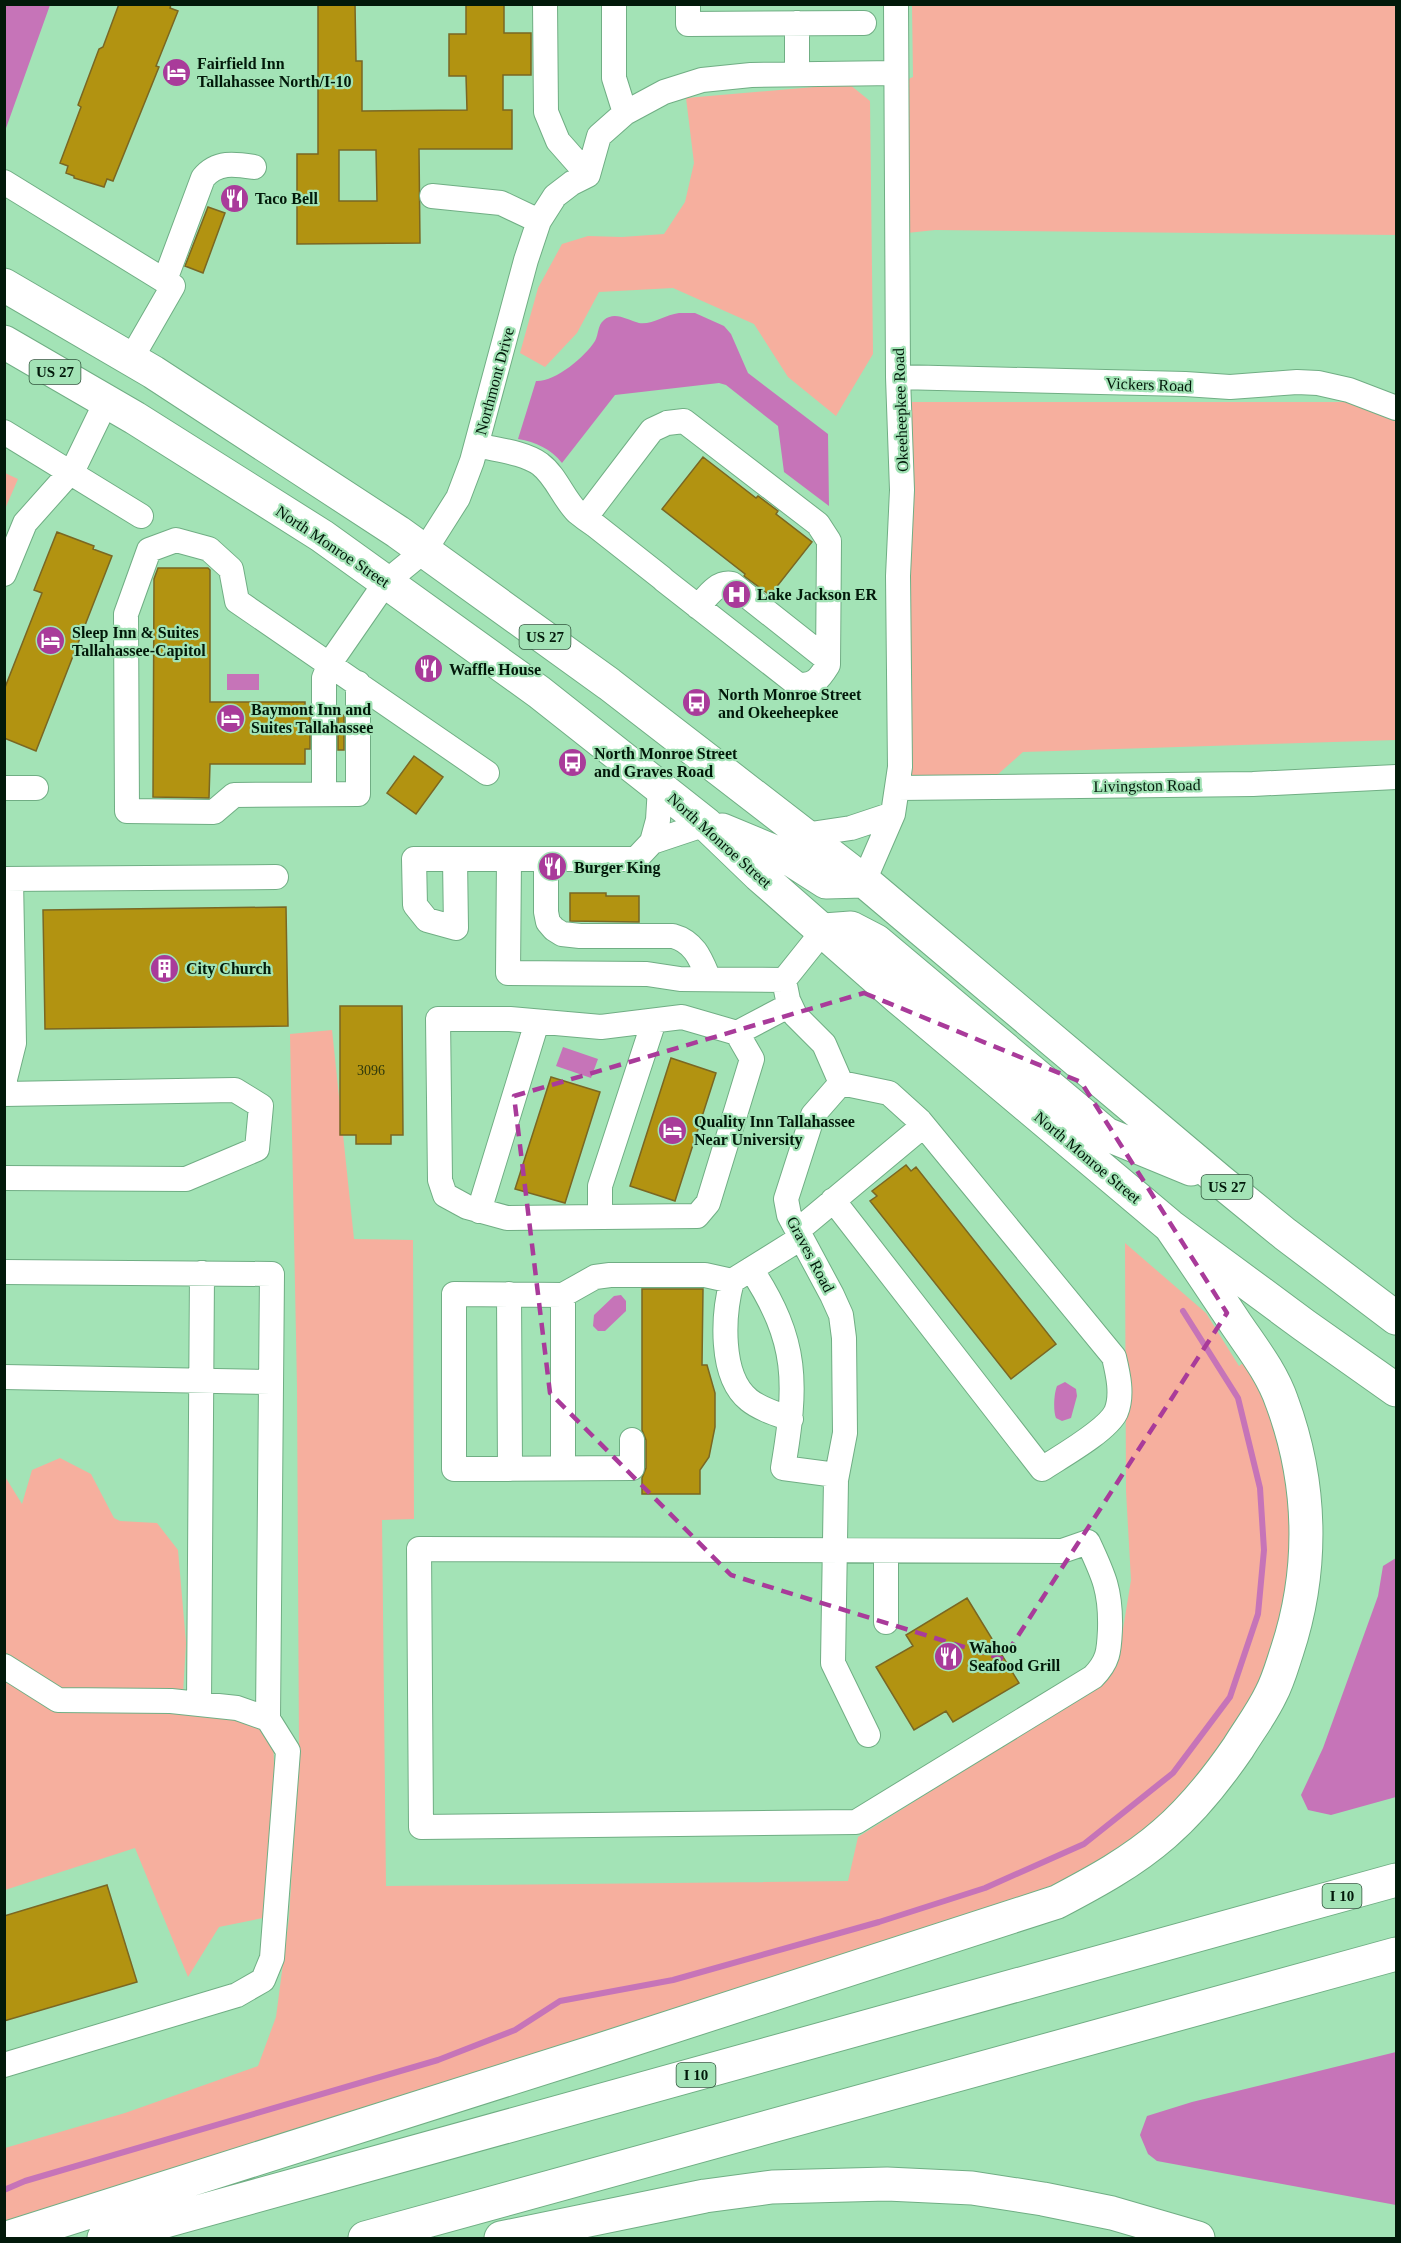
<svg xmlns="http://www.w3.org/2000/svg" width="1401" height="2243" viewBox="0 0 1401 2243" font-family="'Times New Roman',serif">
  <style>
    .green { fill: #f6af9e }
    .water { fill: #c674b8 }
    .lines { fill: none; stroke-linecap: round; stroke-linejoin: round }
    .stream { stroke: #c674b8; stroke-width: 6 }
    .building { fill: #b29311; stroke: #7a6723; stroke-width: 1.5; fill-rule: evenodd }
    .minor-casing { stroke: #70ae84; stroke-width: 26 }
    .highway-casing { stroke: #70ae84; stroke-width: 35 }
    .minor { stroke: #fff; stroke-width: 24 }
    .highway { stroke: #fff; stroke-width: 33 }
    .marked { fill: none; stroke: #a93b9a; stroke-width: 4.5; stroke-dasharray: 12 8; stroke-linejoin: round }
    .labels { text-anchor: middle; stroke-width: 4.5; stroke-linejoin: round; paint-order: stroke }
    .number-label { font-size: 14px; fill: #2e380c }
    .shield { fill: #a3e3b6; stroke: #32563e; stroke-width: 1.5 }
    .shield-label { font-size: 15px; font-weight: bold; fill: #02190a }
    .poi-label { font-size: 16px; font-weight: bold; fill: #02190a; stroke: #a3e3b6; text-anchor: start }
    .street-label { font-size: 16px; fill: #02190a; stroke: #a3e3b6 }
  </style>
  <rect width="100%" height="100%" fill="#a3e3b6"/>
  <path class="green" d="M912 5H1396V235L935 230 907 233 906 80 913 77Z
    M849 84 870 101 873 354 836 416 788 377 754 324 673 288 599 292 577 333 545 367 520 353 538 288 562 244 588 236 622 237 664 234 685 202 694 163 686 98Z
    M909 402H1348L1396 421V740L1023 752 996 776 909 777Z
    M5 473 18 479 5 509Z
    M332 1030 354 1239 413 1240 414 1519 382 1520 386 1886 848 1881 858 1837 1072 1702 1117 1666 1131 1580 1126 1491 1125 1243 1206 1313 1239 1366 1251 1357 1295 1482 1286 1633 1212 1774 1089 1876 5 2226V2148L125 2113 258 2066 276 2017 289 1918 299 1749 297 1386 290 1034Z
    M60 1458 91 1474 114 1518 120 1521 157 1523 178 1550 186 1643 182 1710 214 1712 273 1730 275 1801 268 1917 219 1927 188 1977 135 1848 5 1890 4 1475 22 1504 32 1470Z"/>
  <path class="water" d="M5 4 50 5 5 131 4 5Z
    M679 313H695L724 326 731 334 748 373 828 434 829 506 784 472 778 426 726 385 719 383 615 395 562 463C551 449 536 442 518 439L536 381C555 382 585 357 595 341 599 334 597 326 604 320 615 311 627 320 639 323 652 325 665 315 679 313Z
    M227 674H259V690H227Z
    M563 1047 598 1059 591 1078 556 1066Z
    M621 1295 626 1301V1311L605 1331H598L593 1326 594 1315 614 1296Z
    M1065 1382 1076 1389 1077 1396 1071 1418 1062 1421 1056 1418C1053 1411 1054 1393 1057 1386Z
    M1396 1558V1797L1331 1815 1308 1810 1301 1795 1323 1748 1378 1596 1383 1566Z
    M1396 2052V2205L1157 2161 1148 2154 1140 2135 1147 2116 1192 2102Z"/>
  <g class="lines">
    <path class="stream" d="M4 2190 25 2181 438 2060 515 2030 560 2001 673 1980 879 1922 985 1888 1084 1844 1173 1773 1230 1697 1258 1614 1264 1550 1260 1488 1238 1398 1183 1311"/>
  </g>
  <path class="building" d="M119 4H171L170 8 178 11 156 66 159 67 113 181 107 179 104 187 74 178V176L66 173 68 166 60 163 81 107 78 105 99 49 103 47Z
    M318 4H355L356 61H362V111L467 110 466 76H449V34H466V4H504V33H531V75H503V110H512V149H419L420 243 297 244V154H318ZM339 150H376L377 201H339Z
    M208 207 225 213 203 273 185 266Z
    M703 457 756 498 758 496 778 511 776 514 812 542 771 594 768 592 767 593 744 576 745 574 662 509Z
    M57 532 94 546 93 549 112 556 36 751 4 738V690L42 593 34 590Z
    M158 568H208L210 570V702H305V715H310V749H305V764H210L209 798 153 797 154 579Z
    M338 715H344V750H338Z
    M414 756 443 777 416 814 387 793Z
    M570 893H606V896H639V922L570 921Z
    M286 907 288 1026 45 1029 43 910Z
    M340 1006H402L403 1135H391V1144H356V1135H340Z
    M671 1058 716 1073 675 1201 630 1186Z
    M551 1077 600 1092 565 1203 515 1189Z
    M906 1165 911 1171 916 1167 1056 1344 1011 1379 870 1201 877 1196 872 1191Z
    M642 1289H703L702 1365H707L715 1393V1427L709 1457 700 1470V1494H642V1478L646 1468V1440L642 1430Z
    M967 1598 1019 1683 953 1722 946 1711 914 1730 876 1667 913 1646 906 1635Z
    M107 1885 137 1982 4 2021V1916Z"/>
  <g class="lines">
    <defs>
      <path id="minor" d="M545 4 546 112 558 141 588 175
        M614 4V78L625 113
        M688 4V24L864 23
        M797 23V74
        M588 175 599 136 625 113 664 92 702 80 751 75 896 73
        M4 182 173 286 131 359
        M432 196 501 203 539 221
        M165 280 203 178C217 161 235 164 254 167
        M898 377 1185 384 1230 387 1297 382 1318 383 1349 390 1396 408
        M4 432 141 516
        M477 445C496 450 523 452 540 464 556 476 563 498 577 512 583 517 590 522 596 526L662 578 664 580 797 684C813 688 820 678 828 665L829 541 818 524 684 421 667 423 652 430 585 518
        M4 574 25 523 74 468 106 402
        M698 607C707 597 717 581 732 584L828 660
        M358 683V794L234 795 214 812 127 811 126 614 149 550 176 540 209 549 231 569 237 601 487 773
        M4 788H36
        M898 788 1253 784 1396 777
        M324 794V678L330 663 386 582 425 550 458 498 472 461 526 260 539 221 555 196 572 183 588 175
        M804 835 851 828 893 814
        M652 842 658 820 660 787
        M455 859 456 928 427 920 415 905 414 859H636L652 842 706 824
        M509 859 508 973 647 974 680 979 784 980
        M546 859V912L548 922 554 929 562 934 580 936H673C695 942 701 960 709 979
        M4 879 276 877
        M864 881 893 814 900 767 898 576 902 490 898 377 896 4
        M824 930 784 980 788 1000 795 1015 824 1044 841 1083 813 1115 786 1199 789 1215 832 1295 841 1315 844 1338 845 1433 836 1480 833 1663 868 1735
        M682 1017 737 1033 752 1059 708 1203 697 1216 507 1218 467 1207 445 1195 440 1180 438 1019H510L601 1027Z
        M737 1033 790 1005
        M4 1046 14 1043 11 879
        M4 1083 14 1043
        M4 1094 235 1090 261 1106 257 1149 186 1179 4 1178
        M833 1200 1042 1469C1060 1457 1107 1431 1116 1412 1123 1395 1118 1374 1114 1357L920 1121 889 1093 841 1083
        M479 1211 537 1022
        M600 1217V1186L654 1021
        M797 1231 923 1126
        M751 1269C799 1342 797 1384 783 1468L836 1475
        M4 1272 272 1274 268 1719
        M732 1281C723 1314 719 1376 749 1400 760 1409 777 1414 791 1419
        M509 1294 510 1469
        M563 1295V1468
        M4 1377 271 1382
        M632 1440V1468L454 1469V1294L563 1295 595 1277 610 1275H705L732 1281 801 1238
        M1088 1542C1104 1576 1111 1591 1110 1629 1109 1650 1109 1661 1093 1677L856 1822 421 1827 419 1549 1062 1551Z
        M886 1551V1622
        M4 1666 58 1700 171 1701 237 1708 268 1719 288 1751 272 1958 263 1980 237 1995 4 2065
        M199 1704 202 1273"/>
      <path id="highway" d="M4 285 153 372 398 532 609 684 864 881 1220 1181 1285 1234 1396 1318
        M4 342 135 418 322 536 539 692 706 824 759 875 899 998 1170 1226 1304 1325 1396 1390
        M722 830 787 857 826 882 864 881
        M824 930 851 928 876 941 1106 1134 1191 1169
        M7 2238 600 2050 1057 1902C1095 1882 1132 1862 1164 1834 1193 1809 1216 1780 1238 1748 1249 1730 1262 1713 1271 1694 1278 1681 1282 1666 1287 1651 1314 1569 1312 1483 1282 1402 1272 1373 1253 1349 1236 1324 1214 1291 1192 1258 1170 1226
        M104 2238 1396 1880
        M365 2238 1396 1954
        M501 2238 705 2196 772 2187 887 2184 972 2188 1043 2199 1112 2213 1198 2238"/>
    </defs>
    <use href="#minor" class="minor-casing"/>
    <use href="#highway" class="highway-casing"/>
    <use href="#minor" class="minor"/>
    <use href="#highway" class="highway"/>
  </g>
  <path class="marked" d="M864 993 1081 1082 1227 1313 1003 1659 731 1575 550 1393 514 1096Z"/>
  <defs>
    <symbol id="hotel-disc" viewBox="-11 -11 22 22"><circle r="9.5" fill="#a93b9a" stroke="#a3e3b6"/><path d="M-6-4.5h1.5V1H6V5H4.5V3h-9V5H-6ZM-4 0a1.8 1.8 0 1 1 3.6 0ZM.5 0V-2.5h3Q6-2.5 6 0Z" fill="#fff"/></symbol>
    <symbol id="restaurant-disc" viewBox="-11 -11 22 22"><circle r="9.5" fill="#a93b9a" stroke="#a3e3b6"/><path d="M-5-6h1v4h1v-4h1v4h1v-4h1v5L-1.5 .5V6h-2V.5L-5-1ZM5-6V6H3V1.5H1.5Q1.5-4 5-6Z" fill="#fff"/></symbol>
    <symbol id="hospital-disc" viewBox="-11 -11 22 22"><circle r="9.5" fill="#a93b9a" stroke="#a3e3b6"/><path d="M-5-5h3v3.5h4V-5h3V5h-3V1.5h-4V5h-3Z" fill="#fff"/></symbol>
    <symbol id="bus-disc" viewBox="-11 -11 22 22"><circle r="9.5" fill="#a93b9a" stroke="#a3e3b6"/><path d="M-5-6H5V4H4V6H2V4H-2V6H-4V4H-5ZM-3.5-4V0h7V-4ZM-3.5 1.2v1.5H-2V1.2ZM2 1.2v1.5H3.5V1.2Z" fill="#fff"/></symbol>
    <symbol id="building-disc" viewBox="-11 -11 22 22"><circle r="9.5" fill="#a93b9a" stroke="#a3e3b6"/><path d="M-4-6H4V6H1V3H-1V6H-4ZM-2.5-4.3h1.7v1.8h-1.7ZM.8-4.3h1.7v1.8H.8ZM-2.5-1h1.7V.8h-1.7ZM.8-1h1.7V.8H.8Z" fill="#fff"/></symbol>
  </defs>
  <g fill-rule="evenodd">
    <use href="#hotel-disc" x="160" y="56" width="33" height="33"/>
    <use href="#restaurant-disc" x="218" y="182" width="33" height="33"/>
    <use href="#hospital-disc" x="720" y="578" width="33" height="33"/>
    <use href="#hotel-disc" x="34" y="624" width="33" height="33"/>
    <use href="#restaurant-disc" x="412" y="652" width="33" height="33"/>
    <use href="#bus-disc" x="680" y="686" width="33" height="33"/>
    <use href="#hotel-disc" x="214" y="702" width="33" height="33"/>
    <use href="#bus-disc" x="556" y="746" width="33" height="33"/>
    <use href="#restaurant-disc" x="536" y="850" width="33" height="33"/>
    <use href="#building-disc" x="148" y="952" width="33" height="33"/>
    <use href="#hotel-disc" x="656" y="1114" width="33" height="33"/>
    <use href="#restaurant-disc" x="932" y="1640" width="33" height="33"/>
  </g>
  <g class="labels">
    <g class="number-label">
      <text x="371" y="1075">3096</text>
    </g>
    <g class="shield">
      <rect x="29.5" y="360" width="51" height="24" rx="4.5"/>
      <rect x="519.5" y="625" width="51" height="24" rx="4.5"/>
      <rect x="1201.5" y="1175" width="51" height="24" rx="4.5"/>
      <rect x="1322.5" y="1884" width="39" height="24" rx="4.5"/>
      <rect x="676.5" y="2063" width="39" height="24" rx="4.5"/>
    </g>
    <g class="shield-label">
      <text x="55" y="377">US 27</text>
      <text x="545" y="642">US 27</text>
      <text x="1227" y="1192">US 27</text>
      <text x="1342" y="1901">I 10</text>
      <text x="696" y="2080">I 10</text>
    </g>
    <g class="poi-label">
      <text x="197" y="69">Fairfield Inn<tspan x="197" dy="18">Tallahassee North/I-10</tspan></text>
      <text x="255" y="204">Taco Bell</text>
      <text x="757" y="600">Lake Jackson ER</text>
      <text x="72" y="638">Sleep Inn &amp; Suites<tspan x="72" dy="18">Tallahassee-Capitol</tspan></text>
      <text x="449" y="675">Waffle House</text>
      <text x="718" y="700">North Monroe Street<tspan x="718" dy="18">and Okeeheepkee</tspan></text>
      <text x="251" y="715">Baymont Inn and<tspan x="251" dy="18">Suites Tallahassee</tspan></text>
      <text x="594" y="759">North Monroe Street<tspan x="594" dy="18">and Graves Road</tspan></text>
      <text x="574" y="873">Burger King</text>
      <text x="186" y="974">City Church</text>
      <text x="694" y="1127">Quality Inn Tallahassee<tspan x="694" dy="18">Near University</tspan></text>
      <text x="969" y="1653">Wahoo<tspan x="969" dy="18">Seafood Grill</tspan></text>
    </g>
    <g class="street-label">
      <text transform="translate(494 381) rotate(-75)" y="6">Northmont Drive</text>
      <text transform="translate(1149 384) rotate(2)" y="6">Vickers Road</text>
      <text transform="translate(900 410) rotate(-92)" y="6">Okeeheepkee Road</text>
      <text transform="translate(333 546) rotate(34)" y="6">North Monroe Street</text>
      <text transform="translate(1147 785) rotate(-1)" y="6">Livingston Road</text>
      <text transform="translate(720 840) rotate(42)" y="6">North Monroe Street</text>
      <text transform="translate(1088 1157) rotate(40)" y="6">North Monroe Street</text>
      <text transform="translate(811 1254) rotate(62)" y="6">Graves Road</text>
    </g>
  </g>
  <rect width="1401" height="2243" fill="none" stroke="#02190a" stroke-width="12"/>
</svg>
